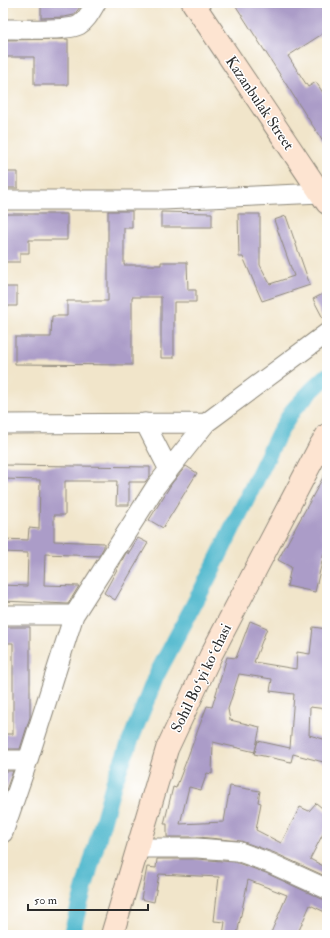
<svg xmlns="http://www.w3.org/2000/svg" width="330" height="938" viewBox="0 0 330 938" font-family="'IM FELL Double Pica',serif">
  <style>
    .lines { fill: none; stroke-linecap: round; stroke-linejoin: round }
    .canal { stroke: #4fb8cd; stroke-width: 17 }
    .building { fill: #ab9cc8 }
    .minor-casing { stroke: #8e887a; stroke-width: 21 }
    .secondary-casing { stroke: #8e887a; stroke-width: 24 }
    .minor { stroke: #fff; stroke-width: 19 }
    .secondary { stroke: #fde4d1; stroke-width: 22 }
    .labels { text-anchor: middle; stroke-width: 3; stroke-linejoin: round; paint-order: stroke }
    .street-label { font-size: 15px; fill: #2b2b2b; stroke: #fff }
  </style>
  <rect width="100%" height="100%" fill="#fff"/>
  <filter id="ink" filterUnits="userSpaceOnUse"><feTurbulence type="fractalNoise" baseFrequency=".025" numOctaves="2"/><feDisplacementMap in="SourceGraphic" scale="8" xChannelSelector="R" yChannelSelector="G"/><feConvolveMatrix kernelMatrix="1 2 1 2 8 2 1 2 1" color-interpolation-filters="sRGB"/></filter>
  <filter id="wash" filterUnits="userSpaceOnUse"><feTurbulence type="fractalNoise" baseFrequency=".012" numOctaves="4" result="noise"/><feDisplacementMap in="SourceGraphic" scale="16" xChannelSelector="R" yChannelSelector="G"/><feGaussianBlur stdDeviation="0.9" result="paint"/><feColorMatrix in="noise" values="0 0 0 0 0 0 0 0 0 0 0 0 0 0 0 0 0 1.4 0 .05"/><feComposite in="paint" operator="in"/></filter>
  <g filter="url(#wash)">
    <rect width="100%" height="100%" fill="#f1e5ca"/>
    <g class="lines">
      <path class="canal" d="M71 935 114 782 156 676 209 576 279 433 293 410 312 390 327 376"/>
    </g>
    <g id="blocks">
      <path class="building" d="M41 3H83L74 15 64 17 41 18Z
        M234 3H318L327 17V31L288 56 308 87 316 82 327 99V148Z
        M68 39V85H34V57H3V40Z
        M3 172H18V188H3Z
        M108 211H132V228H124V265H161V262H187L188 290H196V302H174V358H161V297H132V365L15 364V337H51L52 316H67V301H108Z
        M161 212 212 213V227H161Z
        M3 214H67V240H29V253H20V262H3Z
        M238 214H260V265L270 284 294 276 274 220 286 216 310 285 262 301 243 257H239Z
        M3 287H17V306H3Z
        M327 292V322H325L313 299Z
        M3 465 150 467V476L145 482H129V505H116L117 481H65V515H54V541L104 543V547L99 556 45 554 44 585 79 586 68 604 3 601V585L27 586 28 553 3 552V539L28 540 29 528 39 529 40 480 3 479Z
        M186 466 197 473 163 528 149 520 172 483Z
        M327 470V553H324L315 592 287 586 291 567 278 560Z
        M138 538 148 543 115 600 104 593 126 553 128 550V554Z
        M250 621 267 628 254 662 296 669 297 652 310 654 313 627 327 629V709L310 707 309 735 327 740V763L293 754 291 762 254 754 258 741 290 748 294 694 270 691 272 679 239 674 228 709 230 720 260 727 255 752 213 742 212 774 207 773 201 790 189 787 180 824 224 822 230 786 260 791 258 802 261 803 256 830 281 843 300 807 309 811 316 803 327 812V826L310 859 327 868V877L275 853 241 841 198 837H167V824H164L173 787 176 788 207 706 212 707 227 657 236 658Z
        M3 627H30V717L20 749H3V734H13V643H3Z
        M3 771H13L6 790H3Z
        M157 859H197L235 862 266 873 322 899 327 900V913L310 905 297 935H270L287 895 248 880 237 935H223L225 922 214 921 219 877 159 874 154 902 141 899 147 867 156 868Z"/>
    </g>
  </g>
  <g filter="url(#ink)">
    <use href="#blocks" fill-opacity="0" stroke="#8e887a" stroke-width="1"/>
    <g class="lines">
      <defs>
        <path id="minor" d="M3 29C17 29 69 31 79 25 87 20 91 11 96 3
          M3 200H163L321 193
          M145 423 169 470
          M3 424 206 423
          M3 615H74
          M3 760H28
          M3 833 28 760 74 615 156 486 206 423 327 333
          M138 848H197L237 851 270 863 327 889"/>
        <path id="secondary" d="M193 3 327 203
          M112 935 167 749 211 655 320 446 327 435"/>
      </defs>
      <use href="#minor" class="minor-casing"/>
      <use href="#secondary" class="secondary-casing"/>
      <use href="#minor" class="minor"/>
      <use href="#secondary" class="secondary"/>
    </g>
  </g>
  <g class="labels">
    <g class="street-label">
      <text transform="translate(260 103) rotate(56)" y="5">Kazanbulak Street</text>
      <text transform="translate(201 678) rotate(-64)" y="5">Sohil Boʻyi koʻchasi</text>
    </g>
  </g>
  <rect width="330" height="938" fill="none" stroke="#fff" stroke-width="16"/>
  <path d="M28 904v6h120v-6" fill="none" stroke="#2b2b2b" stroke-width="2"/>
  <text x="34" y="904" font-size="12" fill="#2b2b2b" stroke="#ffffff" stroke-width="3" paint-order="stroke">50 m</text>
</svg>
